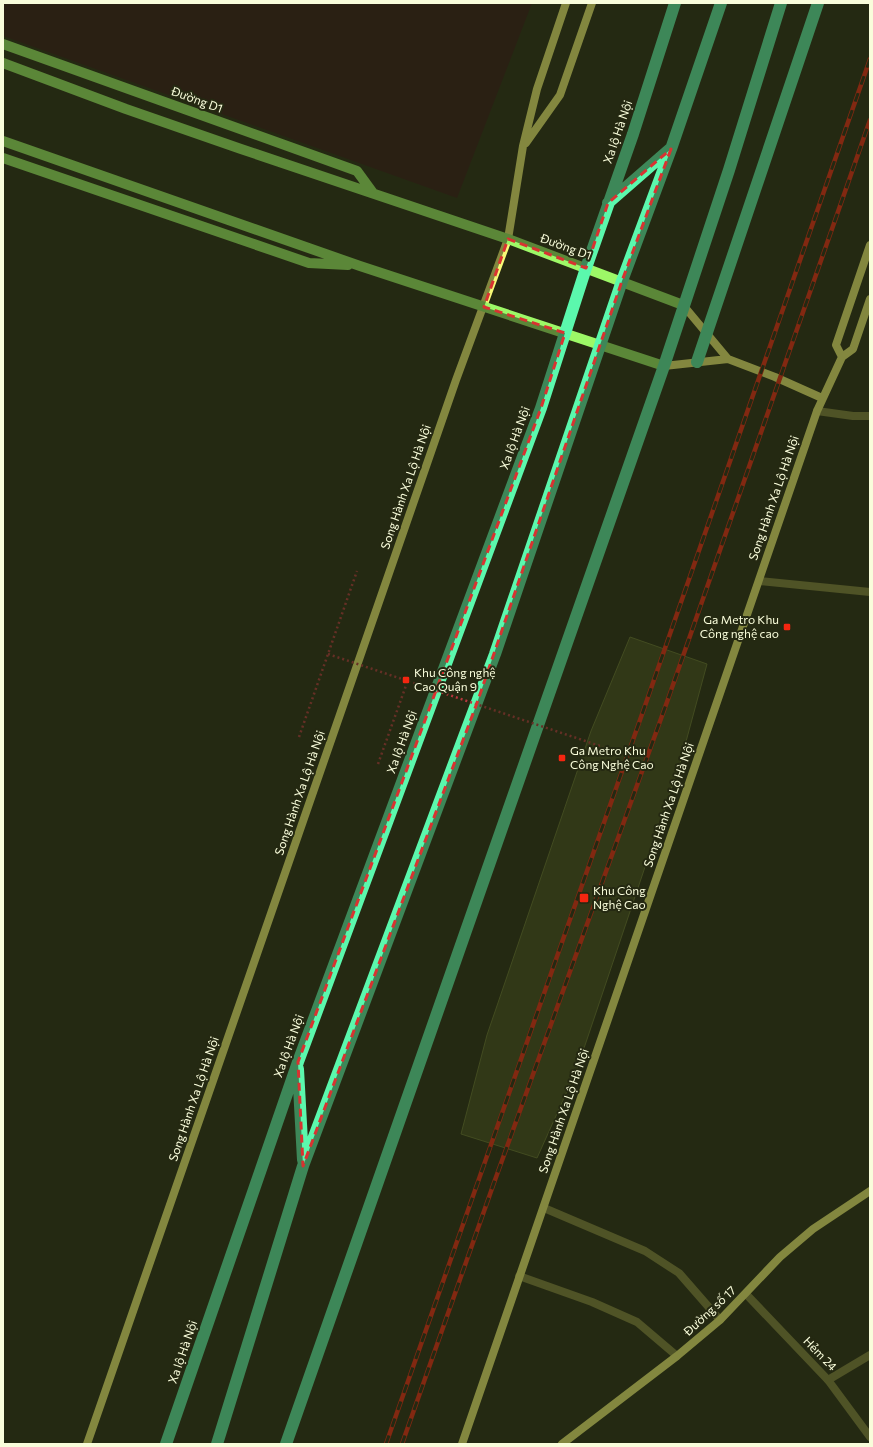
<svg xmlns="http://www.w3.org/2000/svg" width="873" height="1447" viewBox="0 0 873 1447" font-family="Commissioner,sans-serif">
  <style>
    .green { fill: #321516 }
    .building { fill: #40491e; stroke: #677432 }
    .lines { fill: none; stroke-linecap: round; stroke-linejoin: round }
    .path { stroke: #b6363e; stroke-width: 2.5; stroke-dasharray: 2 3; stroke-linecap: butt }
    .lane { stroke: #83853f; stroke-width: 8 }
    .street { stroke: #83853f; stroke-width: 8 }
    .secondary { stroke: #f6f976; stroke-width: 8 }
    .primary { stroke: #9df867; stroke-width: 10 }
    .highway { stroke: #5bf8ad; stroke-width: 12 }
    .rail-casing { stroke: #f42610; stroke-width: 4.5 }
    .rail { stroke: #252912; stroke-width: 3; stroke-dasharray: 9; stroke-linecap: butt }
    .path-bridge { stroke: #b6363e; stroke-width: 2.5; stroke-dasharray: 2 3; stroke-linecap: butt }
    .marked { fill: none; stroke: #d83331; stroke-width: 3; stroke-dasharray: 8 5; stroke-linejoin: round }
    .poi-dot { fill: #f42610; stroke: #252912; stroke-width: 1.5 }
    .labels { text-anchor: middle; stroke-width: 4; stroke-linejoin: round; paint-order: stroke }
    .street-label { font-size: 12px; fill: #f9fddb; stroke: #252912 }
    .poi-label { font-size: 12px; fill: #f9fddb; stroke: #252912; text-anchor: start }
  </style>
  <rect width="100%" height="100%" fill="#252912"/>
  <path class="green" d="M3 3H532L457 198 3 36Z"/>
  <path class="building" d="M630 637 707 664 681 760 577 1069 537 1158 461 1134 487 1035 591 731Z"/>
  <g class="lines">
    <path class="path" d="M299 737 357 571
      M378 764 408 680"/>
    <path class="lane" d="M759 581 870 592
      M828 1380 870 1355"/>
    <path class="street" d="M817 411 853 416H870
      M544 1208 645 1251 679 1273 720 1320
      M519 1276 592 1302 637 1322 677 1356
      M746 1294 828 1380 870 1437"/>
    <path class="secondary" d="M526 143 560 95 592 3
      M683 305 728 359
      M842 357 836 345 870 245
      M664 366 728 359 775 377 822 398
      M87 1444 456 380 508 239 523 146 537 89 566 3
      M462 1444 817 411 842 357 853 349 870 299
      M562 1444 677 1356 720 1320 780 1257 813 1229 870 1191"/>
    <path class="primary" d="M3 44 357 171 373 193
      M3 63 126 109 241 149 508 239 683 305
      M3 141 360 266 664 366
      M3 158 309 263 348 265"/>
    <path class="highway" d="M608 203 670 149
      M697 362 818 3
      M298 1069 303 1160
      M166 1444 298 1062 541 408 586 268 633 134 675 3
      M217 1444 303 1166 495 654 622 281 671 149 721 3
      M286 1444 664 366 729 170 781 3"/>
    <defs>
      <path id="rail" d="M386 1444 647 700 870 59
        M402 1444 495 1180 667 702 870 120"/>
    </defs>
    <use href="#rail" class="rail-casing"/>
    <use href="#rail" class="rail"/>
    <path class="path-bridge" d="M328 654 603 747"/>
  </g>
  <path d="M0 0H873V1447H0ZM671 149 622 281 477 703 303 1166 298 1062 541 408 565 333 484 307 508 239 586 268 608 203Z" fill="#252912" fill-opacity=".55" fill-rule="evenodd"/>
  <path class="marked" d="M671 149 622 281 477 703 303 1166 298 1062 541 408 565 333 484 307 508 239 586 268 608 203Z"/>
  <g class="poi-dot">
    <rect x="783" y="623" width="8" height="8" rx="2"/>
    <rect x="402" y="676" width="8" height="8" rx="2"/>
    <rect x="558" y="754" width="8" height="8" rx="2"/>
    <rect x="579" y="893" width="10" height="10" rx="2"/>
  </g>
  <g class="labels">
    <g class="street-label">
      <text transform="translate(197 100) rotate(20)" y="4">Đường D1</text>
      <text transform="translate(618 132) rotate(-71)" y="4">Xa lộ Hà Nội</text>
      <text transform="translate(566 247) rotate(20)" y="4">Đường D1</text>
      <text transform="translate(515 438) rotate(-70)" y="4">Xa lộ Hà Nội</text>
      <text transform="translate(406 487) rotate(-71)" y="4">Song Hành Xa Lộ Hà Nội</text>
      <text transform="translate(774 498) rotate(-71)" y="4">Song Hành Xa Lộ Hà Nội</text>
      <text transform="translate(402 742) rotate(-70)" y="4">Xa lộ Hà Nội</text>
      <text transform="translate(300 793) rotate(-71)" y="4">Song Hành Xa Lộ Hà Nội</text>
      <text transform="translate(669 805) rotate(-71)" y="4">Song Hành Xa Lộ Hà Nội</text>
      <text transform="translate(289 1046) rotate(-70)" y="4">Xa lộ Hà Nội</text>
      <text transform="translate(194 1099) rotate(-71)" y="4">Song Hành Xa Lộ Hà Nội</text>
      <text transform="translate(564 1111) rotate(-71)" y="4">Song Hành Xa Lộ Hà Nội</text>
      <text transform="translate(710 1311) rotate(-43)" y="4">Đường số 17</text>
      <text transform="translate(183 1352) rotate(-71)" y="4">Xa lộ Hà Nội</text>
      <text transform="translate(820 1354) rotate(46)" y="4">Hẻm 24</text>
    </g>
    <g class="poi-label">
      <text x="779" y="624" text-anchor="end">Ga Metro Khu<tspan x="779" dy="14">Công nghệ cao</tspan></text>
      <text x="414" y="677">Khu Công nghệ<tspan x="414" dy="14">Cao Quận 9</tspan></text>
      <text x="570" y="755">Ga Metro Khu<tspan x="570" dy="14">Công Nghệ Cao</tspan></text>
      <text x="593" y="895">Khu Công<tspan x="593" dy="14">Nghệ Cao</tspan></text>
    </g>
  </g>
  <rect width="873" height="1447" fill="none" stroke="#f9fddb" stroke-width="8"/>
</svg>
